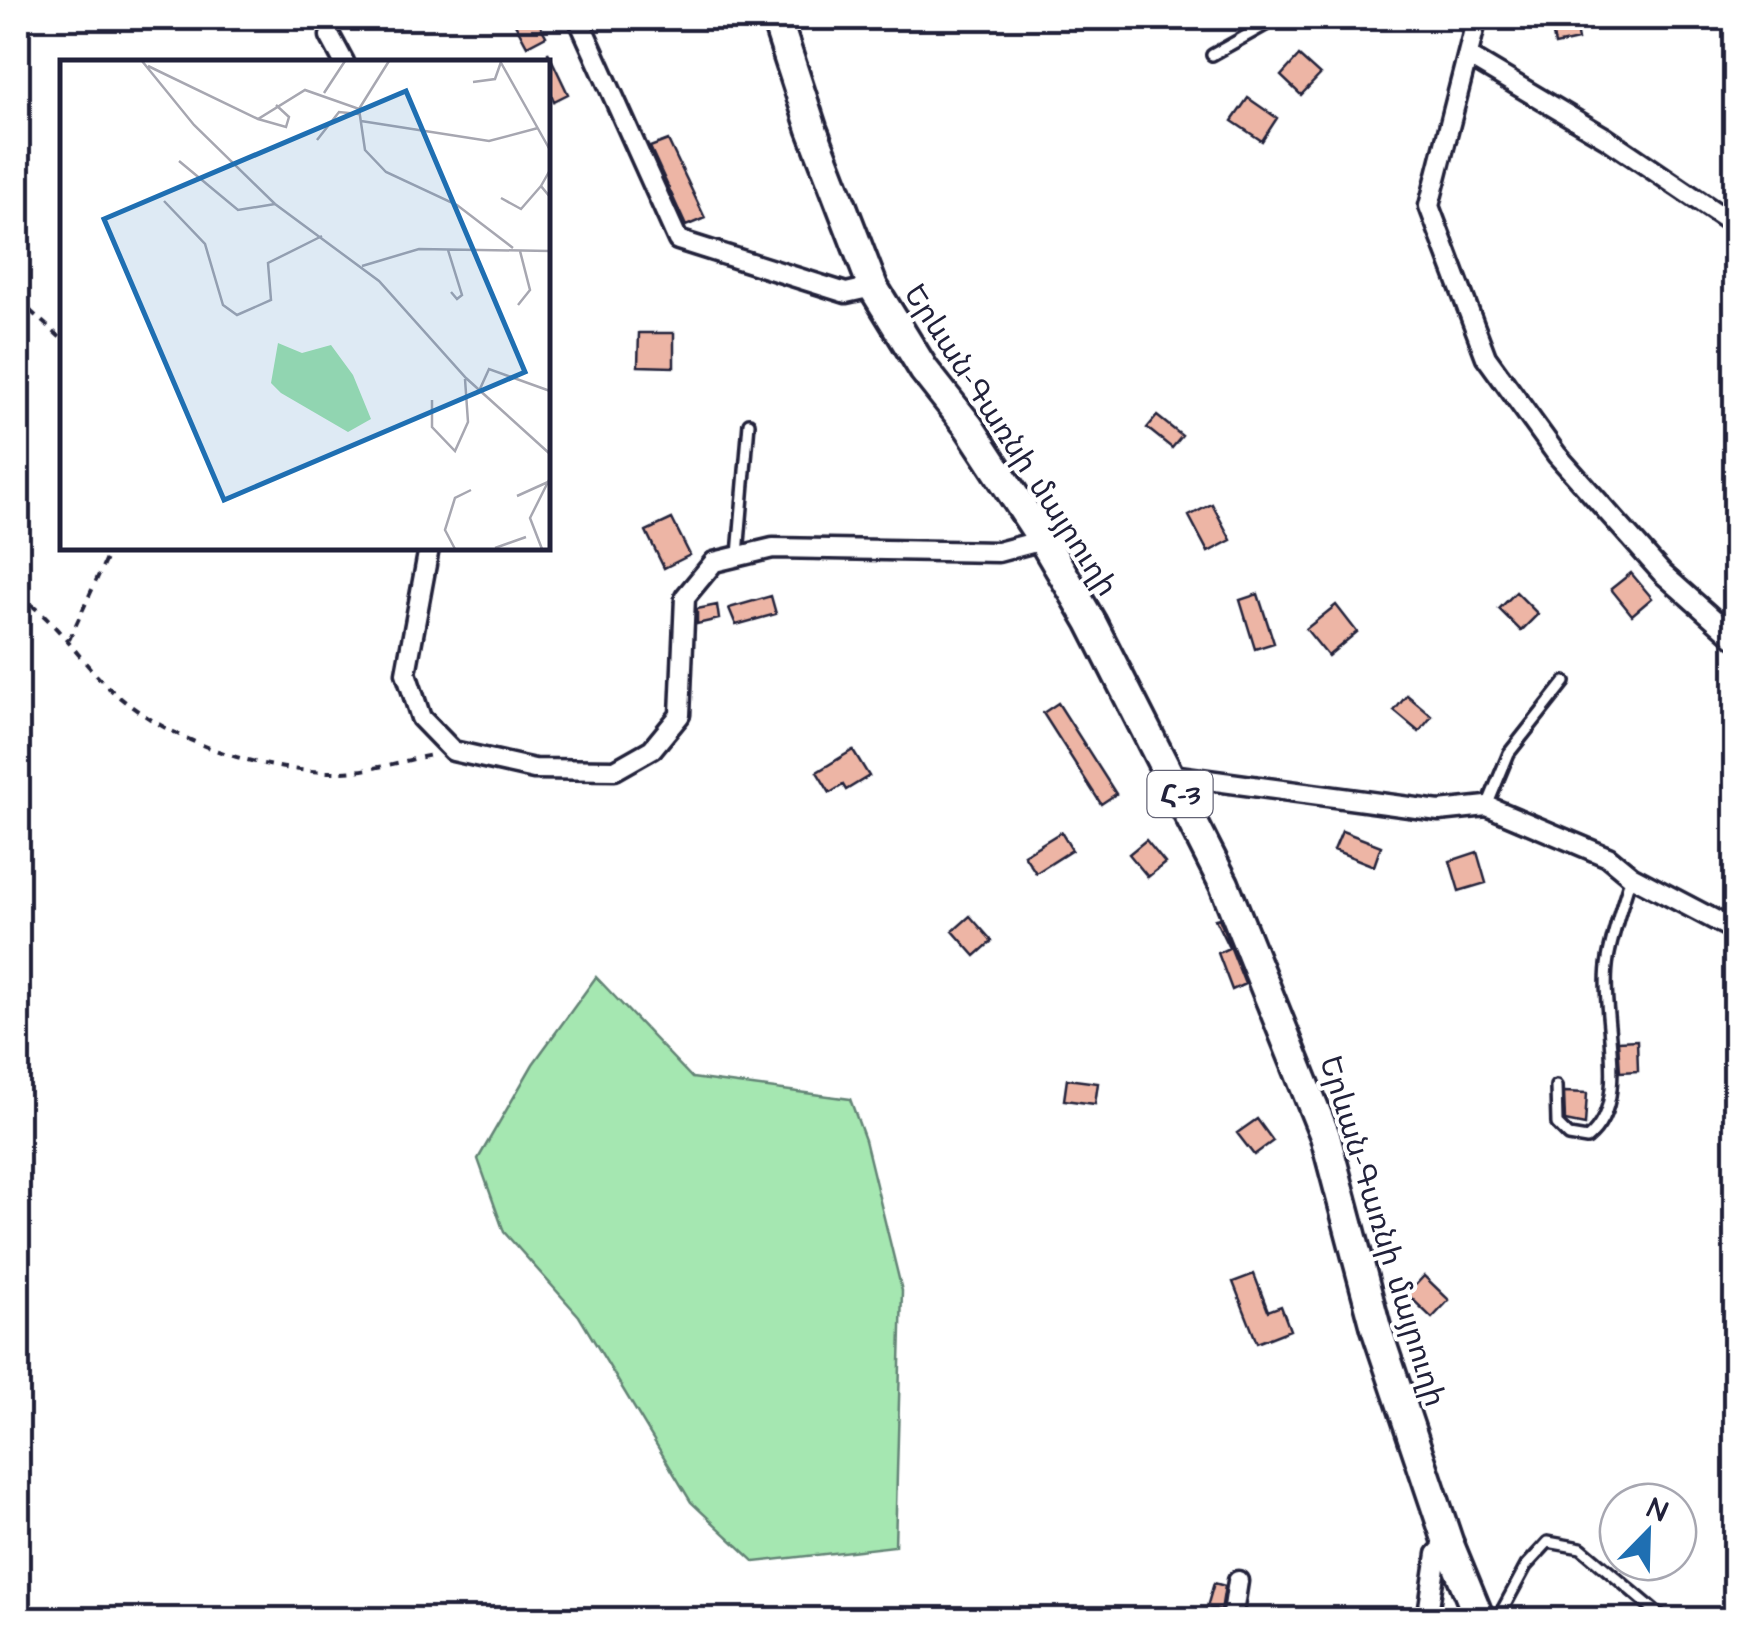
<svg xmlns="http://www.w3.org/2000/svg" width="1753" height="1637" viewBox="0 0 1753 1637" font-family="'Architects Daughter','Noto Sans Armenian',sans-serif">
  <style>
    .green { fill: #a5e7b1; stroke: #648476; stroke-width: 2.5 }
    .building { fill: #edb5a5; stroke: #22223b; stroke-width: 2.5 }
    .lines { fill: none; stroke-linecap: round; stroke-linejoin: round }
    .lane-casing { stroke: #22223b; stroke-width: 16 }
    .street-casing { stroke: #22223b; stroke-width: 25 }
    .primary-casing { stroke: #22223b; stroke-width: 35 }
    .path { stroke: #22223b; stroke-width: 4; stroke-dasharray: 8 8; stroke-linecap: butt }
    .lane { stroke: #fff; stroke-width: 9 }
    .street { stroke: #fff; stroke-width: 18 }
    .primary { stroke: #fff; stroke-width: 28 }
    .labels { text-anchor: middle; stroke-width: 8; stroke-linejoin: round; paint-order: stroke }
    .shield { fill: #fff; stroke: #646476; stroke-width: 2.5 }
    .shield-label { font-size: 28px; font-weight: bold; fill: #22223b }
    .street-label { font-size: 30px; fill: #22223b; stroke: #fff }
    .inset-road { fill: none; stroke: #a7a7b1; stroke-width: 2.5 }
    .view { fill: #1f6fb2; fill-opacity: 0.15; stroke: #1f6fb2; stroke-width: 5 }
    .inset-edge { fill: none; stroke: #22223b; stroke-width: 5 }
  </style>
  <rect width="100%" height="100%" fill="#fff"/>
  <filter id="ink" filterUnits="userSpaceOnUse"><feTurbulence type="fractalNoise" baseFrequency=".01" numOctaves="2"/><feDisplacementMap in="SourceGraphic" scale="20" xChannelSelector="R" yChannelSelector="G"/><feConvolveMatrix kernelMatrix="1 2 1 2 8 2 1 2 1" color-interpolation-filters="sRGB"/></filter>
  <g filter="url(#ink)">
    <path class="green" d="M596 977 692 1078 850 1099 865 1140 902 1291 895 1546 755 1562 691 1502 579 1316 504 1232 478 1159 533 1064Z"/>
    <path class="building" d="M512 18H536L546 36 527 46Z
      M1550 18H1574L1578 40 1555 45Z
      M548 52 568 94 554 101 548 87Z
      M1299 56 1320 75 1301 95 1281 76Z
      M1248 98 1277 118 1262 141 1232 121Z
      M668 140 705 218 686 226 650 147Z
      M639 333H674V367L638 366Z
      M1157 416 1182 436 1172 448 1147 428Z
      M1212 504 1231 540 1208 552 1189 516Z
      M672 519 690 555 664 568 646 531Z
      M1631 573 1652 598 1632 615 1611 589Z
      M1516 592 1538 614 1521 631 1499 609Z
      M1258 594 1274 643 1255 649 1240 600Z
      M771 596 776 614 736 625 729 608Z
      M717 605 719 619 697 624V609Z
      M1336 605 1357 632 1328 656 1306 629Z
      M1407 695 1432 716 1419 732 1394 711Z
      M1058 703 1116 794 1101 804 1043 713Z
      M853 750 869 776 846 790 843 785 830 793 817 772Z
      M1342 831 1381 846 1374 866 1334 850Z
      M1061 832 1072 850 1036 873 1024 855Z
      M1146 840 1165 863 1148 877 1129 854Z
      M1477 852 1486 883 1459 891 1450 861Z
      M970 916 992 941 975 956 953 931Z
      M1219 918 1245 984 1232 990 1218 953 1229 948 1215 919Z
      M1637 1040 1638 1071 1620 1072 1618 1041Z
      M1067 1079 1098 1083 1095 1104 1064 1100Z
      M1564 1092 1587 1093 1585 1125 1565 1121Z
      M1257 1119 1273 1141 1254 1155 1237 1133Z
      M1254 1274 1268 1311 1281 1306 1290 1330 1257 1343 1233 1282Z
      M1424 1276 1449 1300 1432 1318 1407 1294Z
      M1214 1583 1225 1586 1221 1611 1207 1607Z"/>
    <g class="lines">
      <defs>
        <path id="lane" d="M1212 55 1278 18
          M738 555 749 423
          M1487 806 1509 753 1565 682
          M1556 1086 1557 1124 1569 1136 1587 1139C1634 1101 1598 1014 1608 959 1613 931 1623 903 1631 876
          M1497 1620 1526 1566 1548 1542 1581 1548 1666 1620"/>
        <path id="street" d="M578 18 678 240 846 293 873 287
          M1477 18 1429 206 1486 357 1557 455 1662 573 1736 639
          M330 36 344 62
          M1468 56 1606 138 1736 226
          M429 548 406 673 421 718 453 751 534 769 615 770 652 749 680 715 685 597 714 562 773 548 998 552 1043 540
          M1171 775 1439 811 1487 806 1608 857 1631 876 1736 931
          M1232 1620 1238 1581
          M1427 1620 1437 1554 1448 1542"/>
        <path id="primary" d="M776 18 812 129 873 287 924 370 969 427 1043 540 1091 622 1224 884 1325 1136 1376 1328 1448 1542 1480 1620"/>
      </defs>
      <use href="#lane" class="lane-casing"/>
      <use href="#street" class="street-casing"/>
      <use href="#primary" class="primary-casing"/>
      <path class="path" d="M18 300 62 339
        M18 595C60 624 74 654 108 687 164 740 258 772 334 772 365 773 401 761 432 755
        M69 640 111 548"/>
      <use href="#lane" class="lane"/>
      <use href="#street" class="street"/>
      <use href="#primary" class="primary"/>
    </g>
  </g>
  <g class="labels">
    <rect class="shield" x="1147.5" y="771" width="65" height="46" rx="8"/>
    <g class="shield-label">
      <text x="1180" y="804">Հ-3</text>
    </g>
    <g class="street-label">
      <text transform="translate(1011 440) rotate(57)" y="10">Երևան-Գառնի մայրուղի</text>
      <text transform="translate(1383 1231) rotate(73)" y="10">Երևան-Գառնի մայրուղի</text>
    </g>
  </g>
  <g transform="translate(60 60)">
    <rect width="490" height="490" fill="#fff"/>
    <path d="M218 283 242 293 271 285 293 315 311 359 288 372 221 333 211 323Z" fill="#a5e7b1"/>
    <path class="inset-road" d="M82 1 134 65 215 144 319 221 406 318 490 394M440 1 490 90M88 6 198 59 245 30 299 49 329 1M413 22 435 19 441 2M264 33 285 1M299 49 305 90 326 112 397 145 453 188M198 59 226 67 229 57 216 45M301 61 429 81 478 68M257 80 279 52 299 54M119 101 178 150 215 144M490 110 481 126 490 137M441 138 461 149 481 126M104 141 145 184 163 245 177 255 211 240 208 203 262 176M388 190 402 235 397 239 391 232M302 206 359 189 490 191M458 245 470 230 460 191M419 331 429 309 490 331M372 340V367L395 391 408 362 405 319M457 436 488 422M435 488 466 477M395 489 385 470 395 438 411 430M482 489 470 458 490 418"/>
    <path class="view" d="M346 31 465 312 164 440 44 159Z"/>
    <rect width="490" height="490" class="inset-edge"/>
  </g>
  <rect width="1753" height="1637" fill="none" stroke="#fff" stroke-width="60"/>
  <rect x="30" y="30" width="1693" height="1577" fill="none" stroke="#22223b" stroke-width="4" filter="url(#ink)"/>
  <g transform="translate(1648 1532) rotate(23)"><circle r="48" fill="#ffffff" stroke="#a7a7b1" stroke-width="2.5"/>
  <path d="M0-8L18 38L0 25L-18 38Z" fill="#1f6fb2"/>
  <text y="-15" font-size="28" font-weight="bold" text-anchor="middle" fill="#22223b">N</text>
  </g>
</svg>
